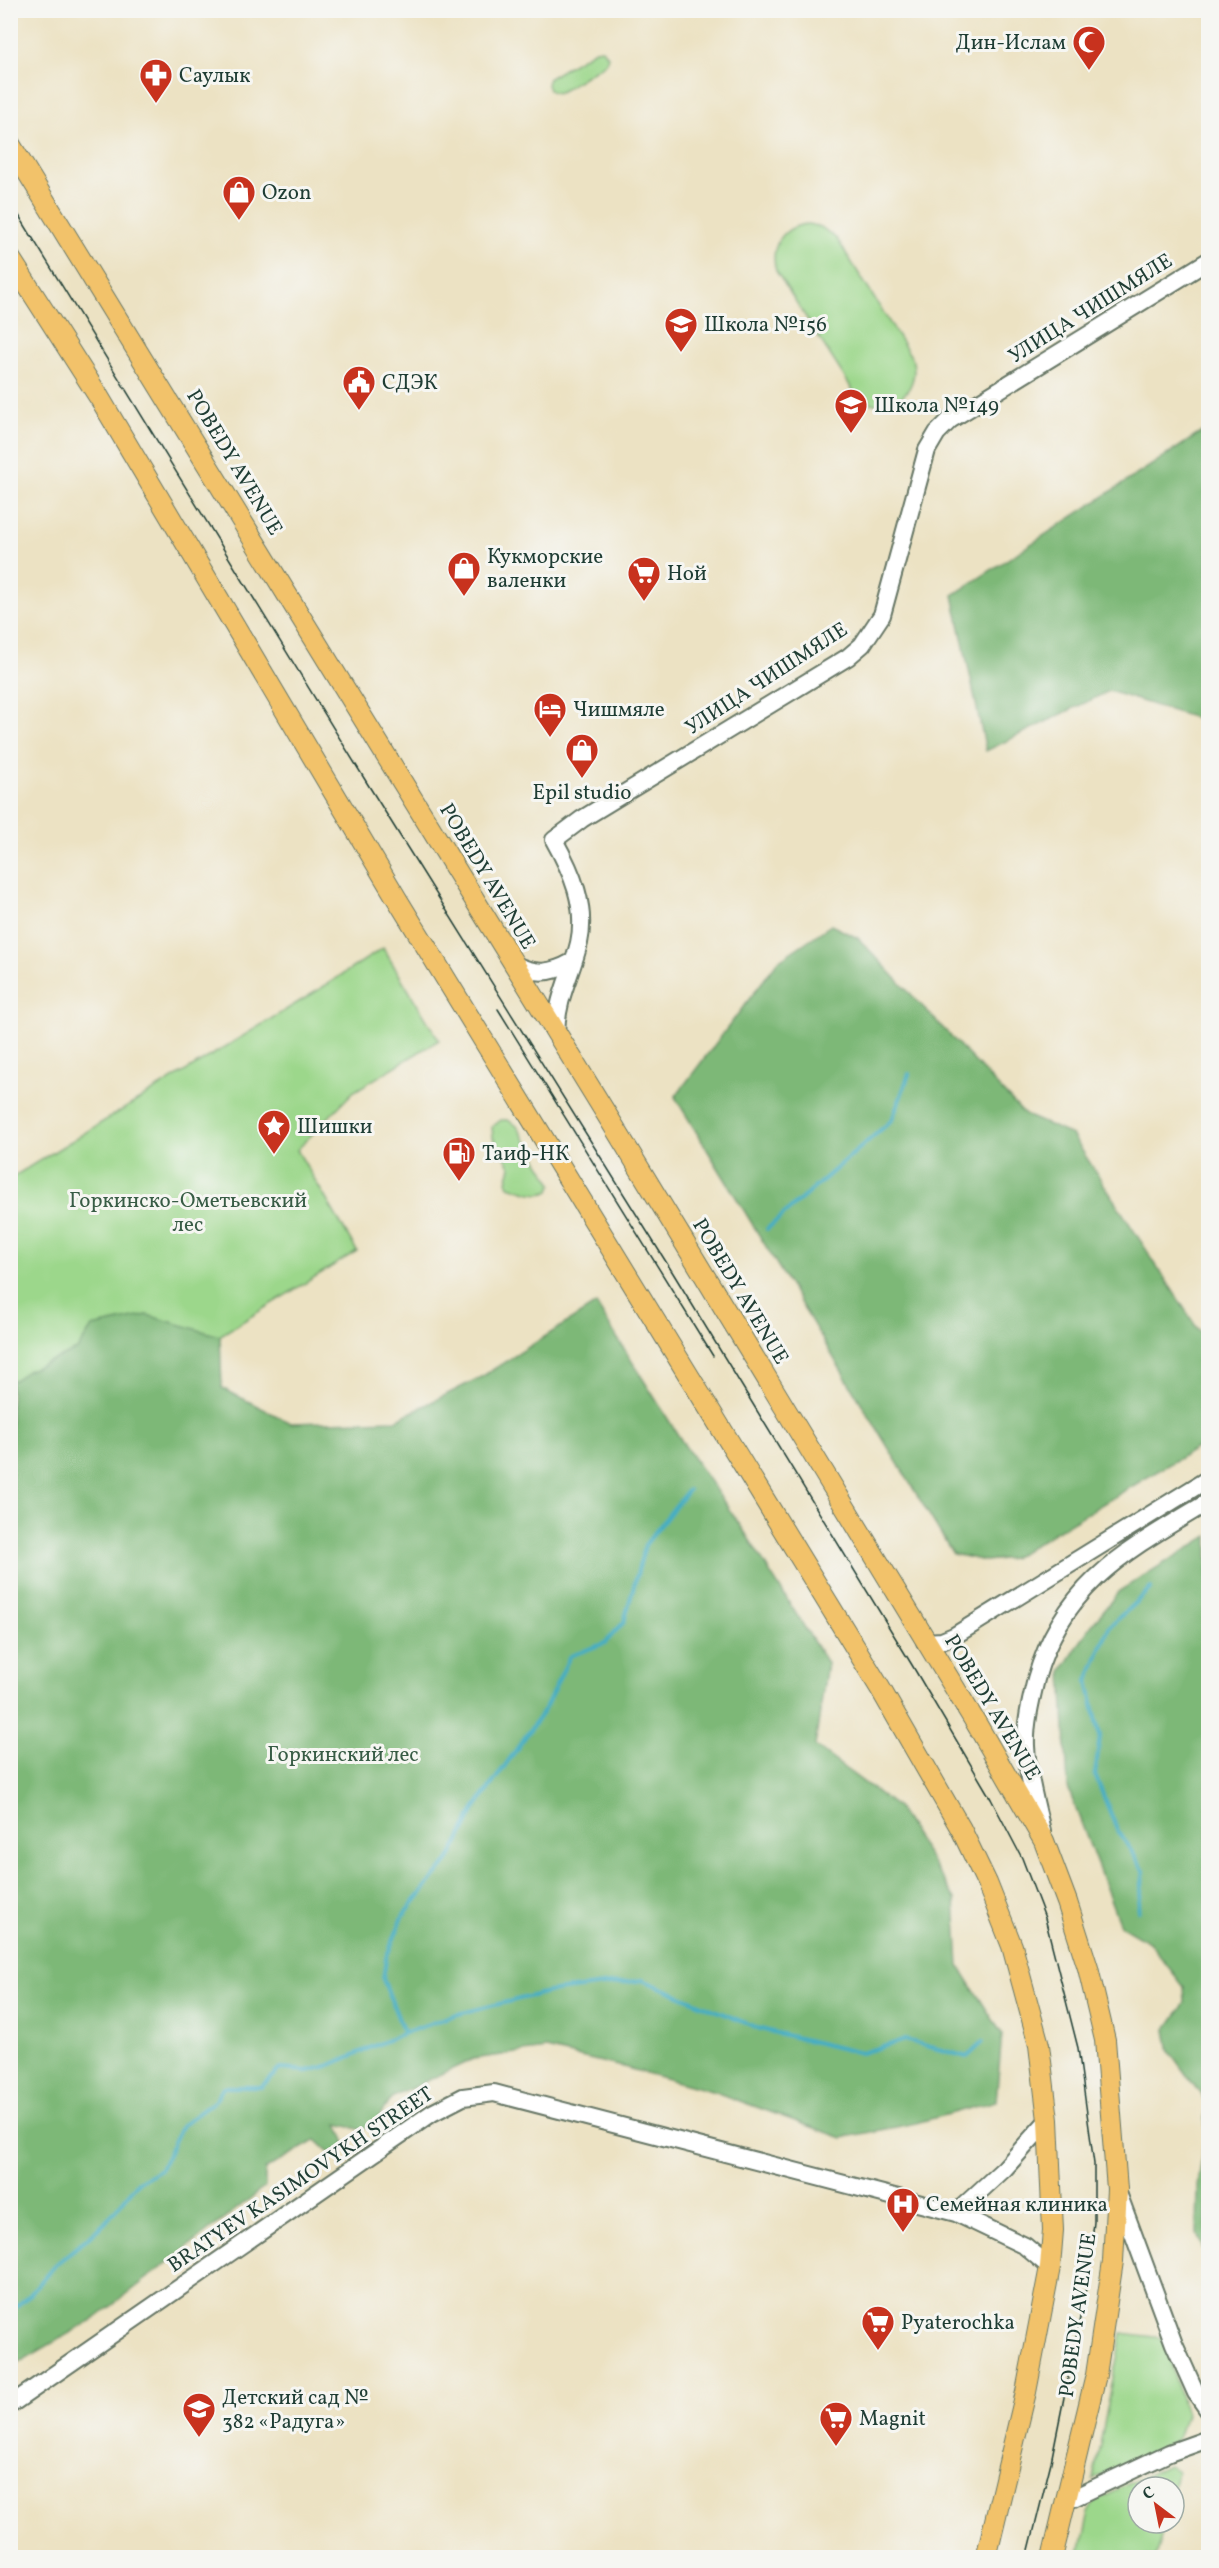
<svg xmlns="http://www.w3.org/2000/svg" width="1219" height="2568" viewBox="0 0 1219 2568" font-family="Vollkorn,serif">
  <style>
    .green { fill: #9cd78b; stroke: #5e8a60; stroke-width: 1.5 }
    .forest { fill: #7db877; stroke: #4e7a56; stroke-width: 1.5 }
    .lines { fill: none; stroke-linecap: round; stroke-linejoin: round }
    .stream { stroke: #44adc4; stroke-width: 4 }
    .minor-casing { stroke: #677766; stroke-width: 20 }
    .major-casing { stroke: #677766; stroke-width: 22 }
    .minor { stroke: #fff; stroke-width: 16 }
    .major { stroke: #f2c26a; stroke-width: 20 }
    .tram { stroke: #1f3d34; stroke-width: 1.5 }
    .labels { text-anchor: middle; stroke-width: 6; stroke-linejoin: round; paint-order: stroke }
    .poi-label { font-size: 21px; fill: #1f3d34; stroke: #f6f6f2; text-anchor: start }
    .street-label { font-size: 21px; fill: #1f3d34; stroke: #f6f6f2 }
    .park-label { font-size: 21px; fill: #385c45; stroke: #f6f6f2 }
  </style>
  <rect width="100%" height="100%" fill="#f6f6f2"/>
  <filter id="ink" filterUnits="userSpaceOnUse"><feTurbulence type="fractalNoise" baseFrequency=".0167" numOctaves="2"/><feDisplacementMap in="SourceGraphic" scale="12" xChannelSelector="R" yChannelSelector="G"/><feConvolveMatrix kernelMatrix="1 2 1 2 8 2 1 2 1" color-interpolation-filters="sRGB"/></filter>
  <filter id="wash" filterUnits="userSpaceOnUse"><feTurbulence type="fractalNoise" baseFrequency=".008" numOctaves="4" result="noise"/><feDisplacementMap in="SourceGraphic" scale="24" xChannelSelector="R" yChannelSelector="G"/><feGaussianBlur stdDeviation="1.35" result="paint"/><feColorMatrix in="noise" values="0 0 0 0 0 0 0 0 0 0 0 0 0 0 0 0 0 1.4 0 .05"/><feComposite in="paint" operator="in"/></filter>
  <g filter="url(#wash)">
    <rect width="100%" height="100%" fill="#ece2c3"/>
    <path class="green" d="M602 49 608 56 606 63 560 92C553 94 548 91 547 84L549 78 595 50Z
      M808 224 821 227 837 239 912 358C923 394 884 419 856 395L776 271C769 246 783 226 808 224Z
      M383 948 439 1040 353 1092 297 1150 357 1251 216 1338 11 1386V1178L315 992Z
      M501 1120H508L517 1126 552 1184 550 1191C537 1198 522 1190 509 1186L507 1181 511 1167 493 1138 492 1127Z
      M1122 2333 1163 2338 1186 2414 1179 2436 1175 2441 1093 2480Z
      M1168 2465 1177 2471 1174 2487H1138V2523H1165L1155 2557H1079L1089 2513 1097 2499Z"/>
    <path class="forest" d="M1208 428V722L1109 691 986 751 953 595Z
      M831 925 858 938 1025 1115 1072 1135 1208 1345V1441L1012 1558 985 1561 953 1554 675 1097 778 961Z
      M596 1304 683 1443 744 1531 827 1663 815 1746 898 1808 955 1899 959 1966 1002 2034 996 2101 916 2123 842 2138 715 2092 623 2067 546 2049 473 2059 391 2098 377 2120 362 2130 338 2124 346 2143 331 2154 316 2140 265 2169V2187L96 2318 11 2367V1382L29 1370 77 1350 92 1327 147 1315 220 1336 222 1388 291 1423 396 1420 483 1376Z
      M1208 1536V2262L1197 2233 1198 2186 1205 2131 1206 2102 1170 2052 1166 2030 1185 2003 1184 1987 1149 1942 1120 1925 1068 1788 1062 1671 1088 1630 1119 1591Z"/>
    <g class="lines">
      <path class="stream" d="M767 1229 892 1120 909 1074
        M1138 1911 1144 1871 1117 1829 1095 1775 1100 1736 1088 1681 1109 1627 1151 1588
        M404 2033 383 1979 386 1958 404 1914 449 1860 476 1807 544 1710 570 1656 605 1643 624 1622 645 1545 688 1490
        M10 2311 29 2296 54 2266 105 2223 138 2182 161 2169 182 2125 216 2100 223 2087H261L280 2069 308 2071 328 2066 404 2033 454 2015 548 1992 643 1980 760 2029 861 2053 905 2040 967 2057 983 2042"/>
    </g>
  </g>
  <g filter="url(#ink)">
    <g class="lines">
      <defs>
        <path id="minor" d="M514 964C535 975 551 974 572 962
          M556 1033C557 996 571 976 579 943 587 906 572 872 554 840L582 819 848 657 862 645 882 615 927 450 937 433 950 420 1208 261
          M925 1642 942 1641 954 1636 1208 1479
          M1042 1831C1036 1804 1027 1774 1026 1746 1025 1724 1031 1700 1036 1679 1063 1583 1128 1550 1208 1502
          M1118 2193 1174 2344 1196 2393 1208 2410
          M956 2213 1005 2168 1048 2120
          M10 2405 432 2113 463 2097 494 2093 956 2213 1025 2246 1050 2267
          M1067 2501 1169 2453 1208 2439"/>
        <path id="major" d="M10 144 610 1120 976 1723 1044 1841 1067 1902 1088 1968 1105 2040 1117 2189 1113 2261 1096 2375 1052 2558
          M10 258 99 397 397 899 880 1688 961 1829 987 1883 1012 1946 1039 2045 1048 2120 1053 2230 1050 2267 1026 2392 986 2558"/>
      </defs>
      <use href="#minor" class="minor-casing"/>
      <use href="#major" class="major-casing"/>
      <use href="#minor" class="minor"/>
      <use href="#major" class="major"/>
      <path class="tram" d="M10 201 367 783 673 1273 912 1665 991 1799 1022 1858 1045 1918 1078 2048 1094 2164V2222L1088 2278 1051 2462 1027 2558
        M498 1009 713 1356"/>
    </g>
  </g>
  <defs>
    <symbol id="mosque-pin" viewBox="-11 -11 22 30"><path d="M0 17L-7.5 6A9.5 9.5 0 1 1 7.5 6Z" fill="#c8321e" stroke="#f6f6f2"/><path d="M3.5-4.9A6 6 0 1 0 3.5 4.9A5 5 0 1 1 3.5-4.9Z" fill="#fff"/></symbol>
    <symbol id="pharmacy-pin" viewBox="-11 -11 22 30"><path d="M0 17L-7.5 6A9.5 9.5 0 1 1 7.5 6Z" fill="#c8321e" stroke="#f6f6f2"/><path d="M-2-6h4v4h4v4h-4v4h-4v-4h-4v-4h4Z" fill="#fff"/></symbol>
    <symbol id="shop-pin" viewBox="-11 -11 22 30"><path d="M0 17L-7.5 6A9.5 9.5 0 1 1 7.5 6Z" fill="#c8321e" stroke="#f6f6f2"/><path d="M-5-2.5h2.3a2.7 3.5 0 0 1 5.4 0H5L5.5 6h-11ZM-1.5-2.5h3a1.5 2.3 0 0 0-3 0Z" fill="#fff"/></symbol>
    <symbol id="school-pin" viewBox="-11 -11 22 30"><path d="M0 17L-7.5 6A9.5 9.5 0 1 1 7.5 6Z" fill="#c8321e" stroke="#f6f6f2"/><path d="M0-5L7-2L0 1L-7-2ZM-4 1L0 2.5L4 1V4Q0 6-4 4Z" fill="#fff"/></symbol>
    <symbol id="civic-pin" viewBox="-11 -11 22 30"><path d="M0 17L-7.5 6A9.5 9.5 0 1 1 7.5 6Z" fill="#c8321e" stroke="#f6f6f2"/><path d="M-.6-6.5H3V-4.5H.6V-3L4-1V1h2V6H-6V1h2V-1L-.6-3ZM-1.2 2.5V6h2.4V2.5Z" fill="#fff"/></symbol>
    <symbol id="supermarket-pin" viewBox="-11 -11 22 30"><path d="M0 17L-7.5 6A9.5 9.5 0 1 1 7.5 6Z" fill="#c8321e" stroke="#f6f6f2"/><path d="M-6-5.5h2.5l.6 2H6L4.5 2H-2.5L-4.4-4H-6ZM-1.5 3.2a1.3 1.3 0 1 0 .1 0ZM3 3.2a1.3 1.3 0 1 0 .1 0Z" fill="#fff"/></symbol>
    <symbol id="hotel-pin" viewBox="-11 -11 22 30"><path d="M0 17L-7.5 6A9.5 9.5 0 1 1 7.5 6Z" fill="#c8321e" stroke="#f6f6f2"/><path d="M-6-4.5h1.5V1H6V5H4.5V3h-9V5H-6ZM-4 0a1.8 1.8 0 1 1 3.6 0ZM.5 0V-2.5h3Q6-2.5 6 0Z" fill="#fff"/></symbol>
    <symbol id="sight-pin" viewBox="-11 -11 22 30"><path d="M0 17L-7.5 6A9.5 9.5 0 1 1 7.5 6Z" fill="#c8321e" stroke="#f6f6f2"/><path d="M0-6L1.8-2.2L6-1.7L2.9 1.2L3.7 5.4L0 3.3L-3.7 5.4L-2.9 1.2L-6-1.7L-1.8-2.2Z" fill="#fff"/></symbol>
    <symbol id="fuel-pin" viewBox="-11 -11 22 30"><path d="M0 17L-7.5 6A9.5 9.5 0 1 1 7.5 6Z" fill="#c8321e" stroke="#f6f6f2"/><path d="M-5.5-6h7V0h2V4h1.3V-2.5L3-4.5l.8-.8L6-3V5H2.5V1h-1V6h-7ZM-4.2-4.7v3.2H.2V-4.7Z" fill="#fff"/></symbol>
    <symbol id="hospital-pin" viewBox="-11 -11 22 30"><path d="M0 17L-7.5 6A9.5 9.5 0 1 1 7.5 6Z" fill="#c8321e" stroke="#f6f6f2"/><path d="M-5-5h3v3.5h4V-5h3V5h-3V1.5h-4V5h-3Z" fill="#fff"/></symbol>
  </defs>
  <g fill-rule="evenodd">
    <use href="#mosque-pin" x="1070" y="23" width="38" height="52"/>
    <use href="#pharmacy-pin" x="137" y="56" width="38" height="52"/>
    <use href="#shop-pin" x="220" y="173" width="38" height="52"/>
    <use href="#school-pin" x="662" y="305" width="38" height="52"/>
    <use href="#civic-pin" x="340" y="363" width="38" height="52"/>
    <use href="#school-pin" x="832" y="386" width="38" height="52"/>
    <use href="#shop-pin" x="445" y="549" width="38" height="52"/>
    <use href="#supermarket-pin" x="625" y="554" width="38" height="52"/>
    <use href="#hotel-pin" x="531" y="690" width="38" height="52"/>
    <use href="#shop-pin" x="563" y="731" width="38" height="52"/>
    <use href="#sight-pin" x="255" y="1107" width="38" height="52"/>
    <use href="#fuel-pin" x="440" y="1134" width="38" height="52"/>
    <use href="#hospital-pin" x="884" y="2185" width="38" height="52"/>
    <use href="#supermarket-pin" x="859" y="2303" width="38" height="52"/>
    <use href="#school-pin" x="180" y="2390" width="38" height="52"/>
    <use href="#supermarket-pin" x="817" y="2399" width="38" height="52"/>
  </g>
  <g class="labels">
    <g class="poi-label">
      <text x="1066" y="49" text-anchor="end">Дин-Ислам</text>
      <text x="179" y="82">Саулык</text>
      <text x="262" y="199">Ozon</text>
      <text x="704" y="331">Школа №156</text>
      <text x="382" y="389">СДЭК</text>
      <text x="874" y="412">Школа №149</text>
      <text x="487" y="563">Кукморские<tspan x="487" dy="24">валенки</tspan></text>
      <text x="667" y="580">Ной</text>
      <text x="573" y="716">Чишмяле</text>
      <text x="582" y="799" text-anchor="middle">Epil studio</text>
      <text x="297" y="1133">Шишки</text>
      <text x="482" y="1160">Таиф-НК</text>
      <text x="926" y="2211">Семейная клиника</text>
      <text x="901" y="2329">Pyaterochka</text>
      <text x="222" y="2404">Детский сад №<tspan x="222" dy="24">382 «Радуга»</tspan></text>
      <text x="859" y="2425">Magnit</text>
    </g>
    <g class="street-label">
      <text transform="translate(1090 308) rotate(-32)" y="7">УЛИЦА ЧИШМЯЛЕ</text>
      <text transform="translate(235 462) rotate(59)" y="7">POBEDY AVENUE</text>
      <text transform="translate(766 678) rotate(-33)" y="7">УЛИЦА ЧИШМЯЛЕ</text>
      <text transform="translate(488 876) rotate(59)" y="7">POBEDY AVENUE</text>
      <text transform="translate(741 1291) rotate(59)" y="7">POBEDY AVENUE</text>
      <text transform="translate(993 1707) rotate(59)" y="7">POBEDY AVENUE</text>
      <text transform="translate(300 2179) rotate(-34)" y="7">BRATYEV KASIMOVYKH STREET</text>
      <text transform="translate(1077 2315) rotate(-82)" y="7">POBEDY AVENUE</text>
    </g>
    <g class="park-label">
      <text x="188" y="1207">Горкинско-Ометьевский<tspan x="188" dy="24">лес</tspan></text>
      <text x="343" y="1761">Горкинский лес</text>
    </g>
  </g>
  <rect width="1219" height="2568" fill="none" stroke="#f6f6f2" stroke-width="36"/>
  <g transform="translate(1156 2505) rotate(328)"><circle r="28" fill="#f6f6f2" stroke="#a0aca6" stroke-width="1.5"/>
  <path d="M0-4.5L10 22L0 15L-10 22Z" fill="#c8321e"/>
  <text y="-9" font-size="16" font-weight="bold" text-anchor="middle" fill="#1f3d34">С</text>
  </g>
</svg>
